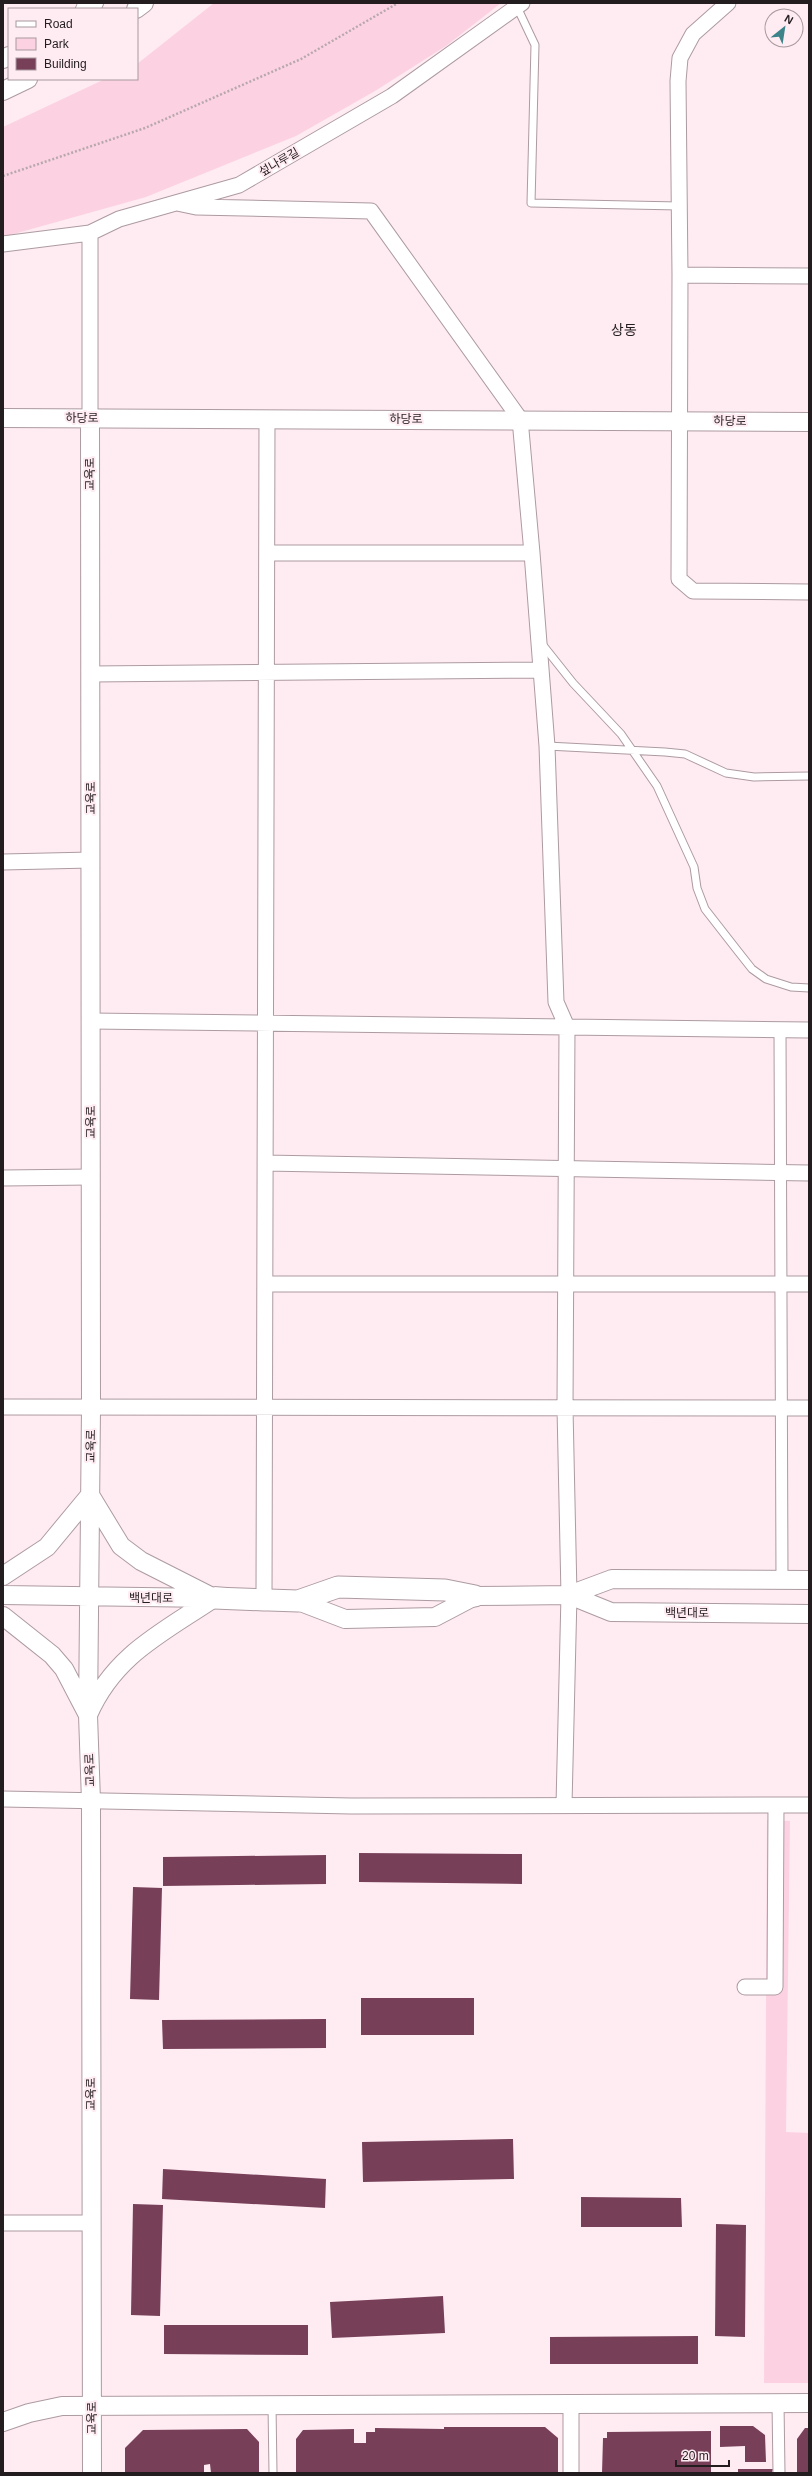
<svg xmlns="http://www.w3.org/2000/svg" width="812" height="2476" viewBox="0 0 812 2476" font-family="Arial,'Noto Sans KR',sans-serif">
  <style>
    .green { fill: #fcd2e2 }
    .building { fill: #774058 }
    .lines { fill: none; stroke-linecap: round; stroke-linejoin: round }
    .service-casing { stroke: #ad9ba2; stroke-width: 9 }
    .pedestrian-casing { stroke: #ad9ba2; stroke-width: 13 }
    .minor-casing { stroke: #ad9ba2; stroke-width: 17 }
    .tertiary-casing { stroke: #ad9ba2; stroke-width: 20 }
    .secondary-casing { stroke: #ad9ba2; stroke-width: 23 }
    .path { stroke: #b8a8ad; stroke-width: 2.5; stroke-dasharray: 2 2; stroke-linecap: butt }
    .service { stroke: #fff; stroke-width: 7 }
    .pedestrian { stroke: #fff; stroke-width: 11 }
    .minor { stroke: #fff; stroke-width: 15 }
    .tertiary { stroke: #fff; stroke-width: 18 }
    .secondary { stroke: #fff; stroke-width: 21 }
    .labels { text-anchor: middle; stroke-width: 4; stroke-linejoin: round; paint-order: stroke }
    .street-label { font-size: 12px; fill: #231d1f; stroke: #ffebf2 }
    .quarter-label { font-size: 14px; fill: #231d1f; stroke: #ffebf2 }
  </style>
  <rect width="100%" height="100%" fill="#ffebf2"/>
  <path class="green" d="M214 3H501L446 46 375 91 296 136 146 197 3 237V127L105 79H137V64Z
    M767 1820 790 1821 786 2132 809 2133V2383H764Z"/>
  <path class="building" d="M359 1853 522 1854V1884L359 1882Z
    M326 1855V1884L163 1886V1857Z
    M133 1887 162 1888 159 2000 130 1999Z
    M361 1998H474V2035H361Z
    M326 2019V2048L163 2049 162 2020Z
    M513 2139 514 2179 363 2182 362 2142Z
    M163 2169 326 2179 325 2208 162 2199Z
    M581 2197 681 2198 682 2227H581Z
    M133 2204 163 2205 160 2316 131 2315Z
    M716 2224 746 2225 745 2337 715 2336Z
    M443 2296 445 2333 332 2338 330 2302Z
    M164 2325H308V2355L164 2354Z
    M698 2336V2364H550V2337Z
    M720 2426H753L765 2435 766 2462H745V2446L720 2447Z
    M444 2427H545L558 2438V2473H296V2439L303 2430 354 2429V2443H366V2432H375V2428L444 2429Z
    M805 2428H809V2473H797V2439Z
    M247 2429 259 2442V2473H211L210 2464 204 2465V2473H125V2448L143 2430Z
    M711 2431V2473H602L603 2438H607V2432Z
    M738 2469H773L772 2473H738Z"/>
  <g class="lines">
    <defs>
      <path id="service" d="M517 7 535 45 531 203 679 206
        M542 644 573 683 621 734 657 786 694 867 697 888 705 909 737 950 752 969 766 979 791 987 809 988
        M547 746 665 752 685 754 726 773 754 777 809 776
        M272 2405 273 2473"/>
      <path id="pedestrian" d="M780 1030 782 1580
        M778 2403 779 2473"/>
      <path id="minor" d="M728 3 693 34 680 58 678 81 680 275 679 579 693 591 809 592
        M177 203 196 207 371 211 520 419 532 553 547 746 556 1002 567 1027 565 1408 569 1595 564 1805
        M90 233V418
        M3 244 90 233 119 219 239 185 392 96 522 3
        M680 275 809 276
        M267 553H532
        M91 674 541 670
        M3 862 91 860
        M91 1021 809 1030
        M265 1163 809 1173
        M3 1178 91 1177
        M265 1284H809
        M3 1407 809 1408
        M264 1600 267 419
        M3 1799 351 1806 809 1805
        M745 1987H775L776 1805
        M3 2223H91
        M571 2473V2404"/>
      <path id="tertiary" d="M85 9 94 3
        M136 9 144 3
        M3 59 9 56
        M3 91 28 79
        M3 418 809 422
        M90 418 91 1408 88 1715 91 1801 92 2473
        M3 1576 47 1547 90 1495 121 1546 141 1561 214 1598
        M3 1595 211 1598
        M569 1595 611 1612 809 1614
        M298 1601 345 1619 435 1617 475 1596 569 1595 612 1579 809 1580
        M3 1616 52 1655 64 1669 88 1715C114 1655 162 1633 214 1598
        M3 2422 29 2413 62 2406 809 2403"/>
      <path id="secondary" d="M264 1600 214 1598 298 1601 338 1587 445 1590 475 1596"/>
    </defs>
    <use href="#service" class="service-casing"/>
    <use href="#pedestrian" class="pedestrian-casing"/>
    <use href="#minor" class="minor-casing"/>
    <use href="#tertiary" class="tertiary-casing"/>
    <use href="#secondary" class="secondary-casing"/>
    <path class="path" d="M3 176 145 128 301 59 398 3"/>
    <use href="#service" class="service"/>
    <use href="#pedestrian" class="pedestrian"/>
    <use href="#minor" class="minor"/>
    <use href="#tertiary" class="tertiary"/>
    <use href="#secondary" class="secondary"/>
  </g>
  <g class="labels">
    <g class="street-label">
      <text transform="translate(279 162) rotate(-30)" y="4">섶나루길</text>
      <text x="82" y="422">하당로</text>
      <text x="406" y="423">하당로</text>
      <text transform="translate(730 421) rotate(1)" y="4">하당로</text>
      <text transform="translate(90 474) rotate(-90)" y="4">교육로</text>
      <text transform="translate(91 798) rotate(-90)" y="4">교육로</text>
      <text transform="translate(91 1122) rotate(-90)" y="4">교육로</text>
      <text transform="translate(91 1446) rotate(-89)" y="4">교육로</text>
      <text x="151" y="1602">백년대로</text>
      <text x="687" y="1617">백년대로</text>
      <text transform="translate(90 1770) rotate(-92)" y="4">교육로</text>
      <text transform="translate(91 2094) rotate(-90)" y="4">교육로</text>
      <text transform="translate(92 2418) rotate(-90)" y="4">교육로</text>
    </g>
    <g class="quarter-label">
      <text x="624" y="335">상동</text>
    </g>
  </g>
  <rect width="812" height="2476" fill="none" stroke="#231d1f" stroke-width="8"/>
  <rect x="8" y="8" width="130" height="72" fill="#ffebf2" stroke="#a7999e"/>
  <rect x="16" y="21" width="20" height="6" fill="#ffffff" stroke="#a7999e"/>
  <text x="44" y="28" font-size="12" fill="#231d1f">Road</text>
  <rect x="16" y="38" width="20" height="12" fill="#fcd2e2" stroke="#a7999e"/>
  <text x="44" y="48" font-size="12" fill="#231d1f">Park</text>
  <rect x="16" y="58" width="20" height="12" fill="#774058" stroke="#a7999e"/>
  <text x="44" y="68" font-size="12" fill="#231d1f">Building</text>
  <g transform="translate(784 28) rotate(30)"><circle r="19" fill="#ffebf2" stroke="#a7999e"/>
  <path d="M0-3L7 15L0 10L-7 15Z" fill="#3c838a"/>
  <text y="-6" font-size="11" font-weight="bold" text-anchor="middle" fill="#231d1f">N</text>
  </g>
  <path d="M676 2460v6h53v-6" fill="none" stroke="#231d1f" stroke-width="2"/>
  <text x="682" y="2460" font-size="12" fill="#231d1f" stroke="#ffebf2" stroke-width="3" paint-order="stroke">20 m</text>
</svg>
